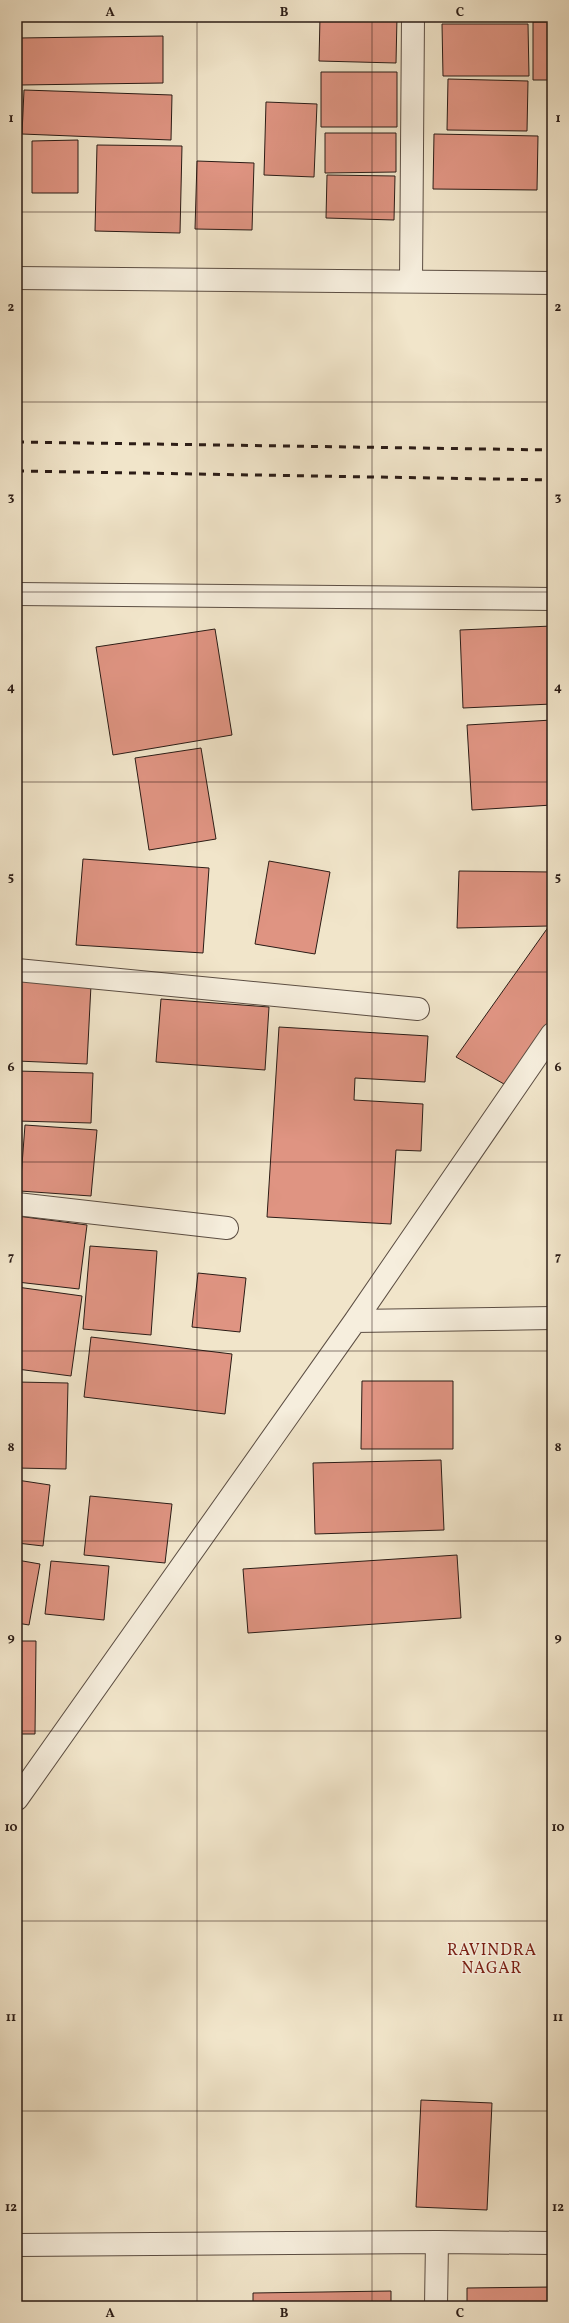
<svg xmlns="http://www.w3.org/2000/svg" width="569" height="2323" viewBox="0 0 569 2323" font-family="Vollkorn,serif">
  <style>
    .building { fill: #df9482; stroke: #2b1c16 }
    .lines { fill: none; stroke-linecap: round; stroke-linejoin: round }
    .street-casing { stroke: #5c4e43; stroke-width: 24 }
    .street { stroke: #f6eedd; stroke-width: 22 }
    .rail { stroke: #2b1c16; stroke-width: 3; stroke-dasharray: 7 7; stroke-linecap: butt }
    .grid { fill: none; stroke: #2b1c16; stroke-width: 1; stroke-opacity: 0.55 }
    .labels { text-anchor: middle; stroke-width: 3; stroke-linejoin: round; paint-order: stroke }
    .neighbourhood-label { font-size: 16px; letter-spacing: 1px; fill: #7a1f14; stroke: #f6eedd }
    .neatline { fill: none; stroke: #2b1c16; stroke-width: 1.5 }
    .grid-label { font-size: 13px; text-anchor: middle; font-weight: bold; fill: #2b1c16 }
  </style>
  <rect width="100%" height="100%" fill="#f1e5ca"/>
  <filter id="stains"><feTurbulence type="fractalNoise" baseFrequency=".005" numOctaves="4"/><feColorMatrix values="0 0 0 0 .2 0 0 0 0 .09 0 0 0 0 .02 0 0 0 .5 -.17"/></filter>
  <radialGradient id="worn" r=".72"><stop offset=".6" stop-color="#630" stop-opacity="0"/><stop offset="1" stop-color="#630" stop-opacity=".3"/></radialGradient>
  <path class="building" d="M275 17H316L317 19 275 20Z
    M320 17H397L396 63 319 61Z
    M533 22H552V80H533Z
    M442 24H528L529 76H443Z
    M163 36V83L20 85 19 38Z
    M321 72H397V127H321Z
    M448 79 528 81 527 131 447 130Z
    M24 90 172 95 171 140 22 134Z
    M266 102 317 104 314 177 264 175Z
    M325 133H396V172L325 173Z
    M434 134 538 136 537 190 433 189Z
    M78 140V193H32V141Z
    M97 145 182 146 180 233 95 231Z
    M197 161 254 163 252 230 195 229Z
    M327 175 395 176 394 220 326 218Z
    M552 626V704L463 708 460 630Z
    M215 629 232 735 113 755 96 647Z
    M552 720V805L472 810 467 725Z
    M201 748 216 839 149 850 135 758Z
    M83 859 209 868 203 953 76 945Z
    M269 861 330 872 315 954 255 944Z
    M459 871 552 872V1018L504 1084 456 1057 549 926 457 928Z
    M17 981 91 985 87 1064 17 1061Z
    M161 999 269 1007 265 1070 156 1062Z
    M279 1027 428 1036 425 1082 355 1078 354 1100 423 1104 421 1151 396 1150 391 1224 267 1217Z
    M17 1071 93 1073 91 1123 17 1121Z
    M25 1125 97 1130 91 1196 20 1191Z
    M17 1216 87 1225 79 1289 17 1282Z
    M90 1246 157 1251 151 1335 83 1329Z
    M198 1273 246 1278 240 1332 192 1327Z
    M17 1287 82 1296 71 1376 17 1369Z
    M91 1337 232 1354 225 1414 84 1397Z
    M362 1381H453V1449H361Z
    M17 1382 68 1383 66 1469 17 1468Z
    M441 1460 444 1530 315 1534 313 1463Z
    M17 1480 50 1485 43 1546 17 1543Z
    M90 1496 172 1504 165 1563 84 1555Z
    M457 1555 461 1618 248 1633 243 1569Z
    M17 1560 40 1564 29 1625 17 1623Z
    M51 1561 109 1566 104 1620 45 1614Z
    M17 1641H36L35 1734H17Z
    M421 2100 492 2103 487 2210 416 2207Z
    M552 2287V2306H467V2288Z
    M391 2291V2306H253V2293Z"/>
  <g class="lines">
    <defs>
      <path id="street" d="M17 278 552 283
        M411 281 413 17
        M17 594 552 599
        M17 970 418 1009
        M17 1204 227 1228
        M355 1321 552 1318
        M17 1799 355 1321 552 1034
        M17 2245 437 2242 552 2243
        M436 2306 437 2242"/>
    </defs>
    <use href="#street" class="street-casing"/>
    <use href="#street" class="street"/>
    <path class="rail" d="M17 442 552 450
      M17 471 552 480"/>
  </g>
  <path class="grid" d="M197 17V2306M372 17V2306M17 212H552M17 402H552M17 592H552M17 782H552M17 972H552M17 1162H552M17 1351H552M17 1541H552M17 1731H552M17 1921H552M17 2111H552"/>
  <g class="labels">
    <g class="neighbourhood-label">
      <text x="492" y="1955">RAVINDRA<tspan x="492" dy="18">NAGAR</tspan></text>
    </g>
  </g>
  <rect width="569" height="2323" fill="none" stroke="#f1e5ca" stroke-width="44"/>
  <rect x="22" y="22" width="525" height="2279" class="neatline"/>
  <g class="grid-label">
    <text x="110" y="16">A</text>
    <text x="284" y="16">B</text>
    <text x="460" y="16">C</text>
    <text x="11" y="122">1</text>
    <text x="558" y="122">1</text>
    <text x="11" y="311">2</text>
    <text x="558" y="311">2</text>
    <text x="11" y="501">3</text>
    <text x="558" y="501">3</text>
    <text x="11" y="691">4</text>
    <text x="558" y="691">4</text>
    <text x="11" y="881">5</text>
    <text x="558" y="881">5</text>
    <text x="11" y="1071">6</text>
    <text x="558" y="1071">6</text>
    <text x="11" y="1261">7</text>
    <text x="558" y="1261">7</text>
    <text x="11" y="1451">8</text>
    <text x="558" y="1451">8</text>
    <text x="11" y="1641">9</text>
    <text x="558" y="1641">9</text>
    <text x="11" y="1831">10</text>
    <text x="558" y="1831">10</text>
    <text x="11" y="2021">11</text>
    <text x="558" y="2021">11</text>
    <text x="11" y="2211">12</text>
    <text x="558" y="2211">12</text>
    <text x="110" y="2317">A</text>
    <text x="284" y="2317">B</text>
    <text x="460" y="2317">C</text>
  </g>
  <rect width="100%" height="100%" filter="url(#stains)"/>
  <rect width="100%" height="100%" fill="url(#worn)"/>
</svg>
